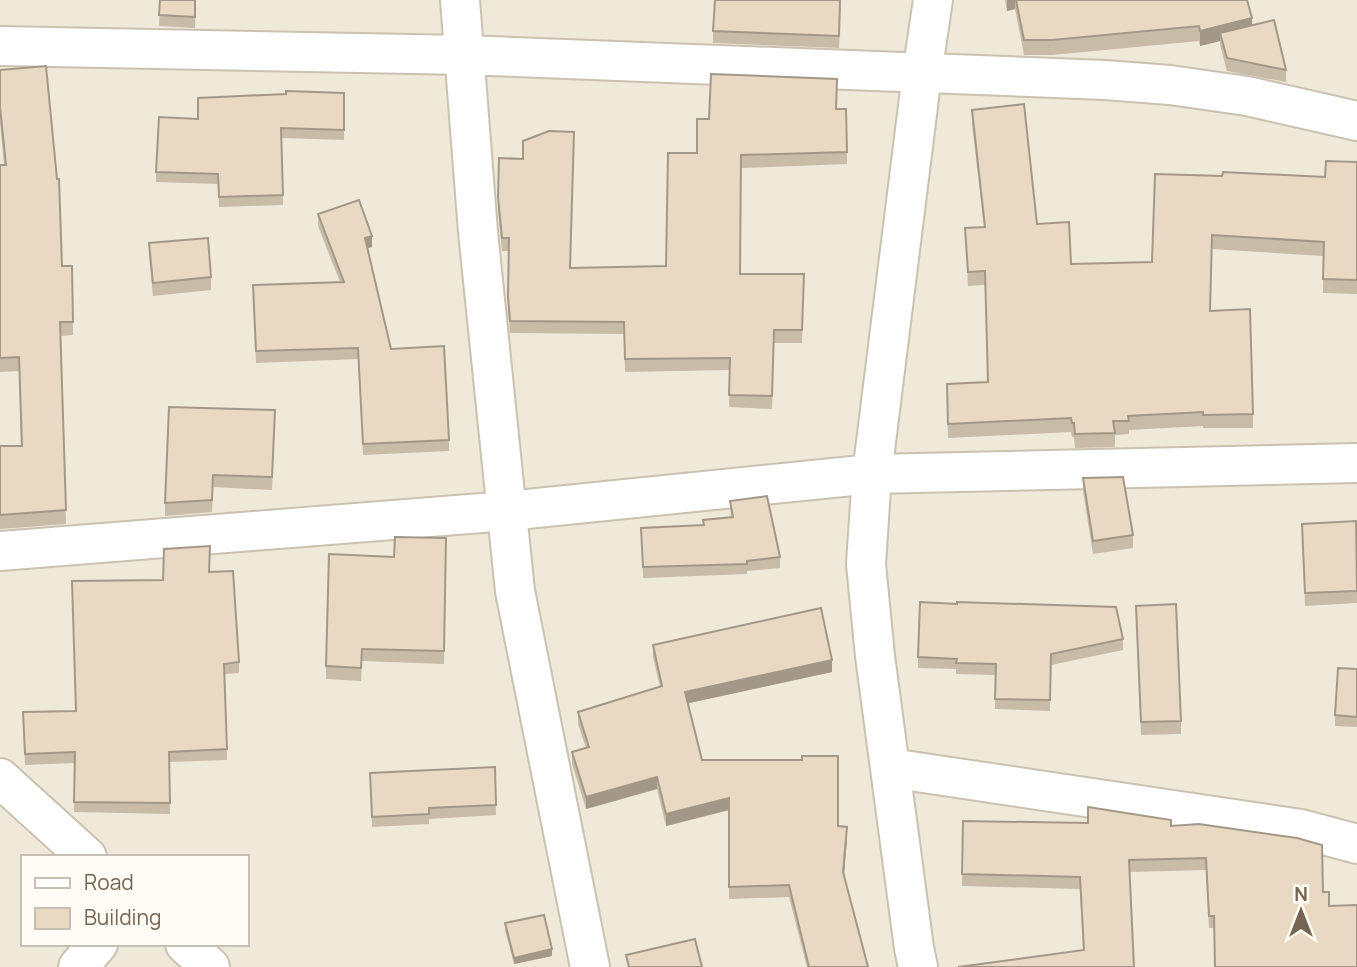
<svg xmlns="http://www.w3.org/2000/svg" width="1357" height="967" viewBox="0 0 1357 967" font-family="Manrope,sans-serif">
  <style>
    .residential { fill: #efe9d9; fill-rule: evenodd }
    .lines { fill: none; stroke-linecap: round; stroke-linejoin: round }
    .minor-casing { stroke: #cbc1b0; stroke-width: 42 }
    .minor { stroke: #fff; stroke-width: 38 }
    .wall { fill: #c8bba7 }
    .shaded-wall { fill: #a39888 }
    .building { fill: #e9d9c2; stroke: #a39888; stroke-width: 2 }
  </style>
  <rect width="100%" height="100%" fill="#fbf8ed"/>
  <path class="residential" d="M0 0H1357V967H0ZM23 857H247V944H23Z"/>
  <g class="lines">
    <defs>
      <path id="minor" d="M460 0 478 232 515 591 590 967
        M0 46 464 55 1105 80 1170 85 1247 96 1357 121
        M0 551 507 511 872 474 1357 463
        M890 768 1301 829 1357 844
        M0 778 87 857
        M185 944 210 967
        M78 967 98 944
        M918 967 914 948 875 656 866 564 872 474 922 74 933 0"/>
    </defs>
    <use href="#minor" class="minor-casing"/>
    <use href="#minor" class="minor"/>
  </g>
  <path class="wall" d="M160 0H196L195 28 159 26Z
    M841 0 839 48 713 43V31Z
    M1005 0H1247L1252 25 1286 70V82L1227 71 1220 45V41L1200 46 1199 41 1052 55H1024L1015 9 1007 11Z
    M0 70 62 266H72L73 335 61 336 66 524 0 529V446H21L19 371 0 372V165H4L0 121Z
    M344 93V140L281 138 283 205 219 207 218 184 156 182V172L198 119Z
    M846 109 847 164 741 168 740 274H804L802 343H774L772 409 729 407 730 370 625 372 624 334 510 333 508 309 509 251H502L498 210 499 158 570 268 666 266 697 153 709 119Z
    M972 110 1037 224 1071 264 1152 262 1222 176 1325 177 1357 162V294L1323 293V256L1212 249 1210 311 1253 414V428H1203V426L1129 430V434L1115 435V447L1075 448 1074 437H1072L1071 432 948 438 947 398 988 382 985 285 968 286 965 228 984 227 972 124Z
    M318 214 372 247 367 248 391 349 449 440V451L363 455 358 359 256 363 253 285 340 282 318 226Z
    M149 243 211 277V290L153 296 149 256Z
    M275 410 272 490 213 487 212 512 165 516V503Z
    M1083 478 1133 535V548L1093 554 1083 491Z
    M730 501 780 557V568L747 571V574L643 578 641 528 703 525V520L731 517Z
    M1302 524 1357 551V603L1305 606Z
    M446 538 444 664 362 661 361 681 326 679V666L394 557Z
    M210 572 239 662V673L225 674 227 760 169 762 170 814 74 812 75 763 25 765 23 712 75 711 163 580Z
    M1136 618 1181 721V734L1141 735Z
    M1123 639V650L1051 665 1050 711 995 709V675L956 674V669L918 668V657Z
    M653 645 832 672 688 703 702 760 838 826 847 839 844 875 868 967H807L789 897 729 899V810L666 826 657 789 586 809 572 764V752L586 748 578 724V712L660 687 653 657Z
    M1357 669V727L1335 726V715Z
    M495 767 496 815 429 819V824L372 827 370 773Z
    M963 821 1171 826 1297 838 1214 928H1209L1206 870 1130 872 1083 950 1080 889 962 886Z
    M505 923 552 956 514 964 505 930Z"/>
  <path class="shaded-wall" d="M1007 0H1015V9L1007 11Z
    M1252 18V33H1220V41L1200 46V31Z
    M372 236V247L365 249V238Z
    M832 660V672L685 704V692Z
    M657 777V789L586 809V797Z
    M729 798V810L666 826V814Z
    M847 827V839L843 884V872Z
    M552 949V956L514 964V958Z"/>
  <path class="building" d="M160 0H195V17L159 15Z
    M715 0H840L839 36 713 31Z
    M1016 0H1247L1252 18 1200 31 1199 26 1052 40H1024Z
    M1274 20 1286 70 1227 58 1220 33Z
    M46 66 57 179H59L62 266H72L73 322H60L66 510 0 515V446H22L19 357 0 358V165H6L0 107V70Z
    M711 74 837 79 836 109H846L847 152 741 155 740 274H804L802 330H774L772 396 729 395 730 358 625 359 624 322 510 321 508 297 509 238H502L498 197 499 158 523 159V141L549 131 574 132 570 268 666 266 668 153H697V119H709Z
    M286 91 344 93V130L281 128 283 195 219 197 218 174 156 172 159 117 198 119V98L286 94Z
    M1024 104 1037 224 1069 222 1071 264 1152 262 1155 174 1222 176 1223 172 1325 177 1326 161 1357 162V280L1323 279 1324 242 1212 235 1210 311 1250 309 1253 414 1203 415V412L1128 416 1129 421H1113L1115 433 1075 434 1074 423H1072L1071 418 948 424 947 384 988 382 985 271 968 272 965 228 985 227 972 110Z
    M359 200 372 236 365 238 391 349 444 346 449 440 363 444 358 348 256 351 253 285 344 282 318 214Z
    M208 238 211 277 153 283 149 243Z
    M169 407 275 410 272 477 213 475 212 500 165 503Z
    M1123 477 1133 535 1093 541 1083 478Z
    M767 496 780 557 747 561V564L643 567 641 528 704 525 703 520 733 517 730 501Z
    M1356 521 1357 591 1305 593 1302 524Z
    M395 537 446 538 444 651 362 649 361 668 326 666 329 554 394 557Z
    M210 546 209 572 233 571 239 662 224 664 227 749 169 752 170 803 74 802 75 752 25 754 23 712 76 711 72 581 163 580 164 549Z
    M920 602 957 604V602L1116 607 1123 639 1051 654 1050 700 995 699 996 664 956 663 957 659 918 657Z
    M1176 604 1181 721 1141 722 1136 606Z
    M821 608 832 660 685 692 702 760H802V756H838V826L847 827 843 872 868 967H809L789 885 729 887V798L666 814 657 777 586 797 572 752 589 747 578 712 662 686 653 645Z
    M1338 668 1357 669V717L1335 715Z
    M495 767 496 805 429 808V814L372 817 370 773Z
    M1088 807 1171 820V826L1199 824 1297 838 1322 845 1323 892H1329V906L1357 905V967H1215L1214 916H1209L1206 858 1129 860 1134 967H958L1084 950 1080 877 962 874 963 821 1088 823Z
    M544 915 552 949 514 958 505 923Z
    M695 939 702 967H629L626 955Z"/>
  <rect x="21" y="855" width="228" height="91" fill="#fefcf4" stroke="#c7bfb3" stroke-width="2"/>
  <rect x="35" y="878" width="35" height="10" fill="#ffffff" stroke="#c7bfb3" stroke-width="2"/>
  <text x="84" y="890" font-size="21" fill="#756451">Road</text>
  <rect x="35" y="908" width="35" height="21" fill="#e9d9c2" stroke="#c7bfb3" stroke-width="2"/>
  <text x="84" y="925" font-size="21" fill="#756451">Building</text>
  <g transform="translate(1301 911)" stroke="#fefcf4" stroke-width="5" paint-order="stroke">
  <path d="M0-5L12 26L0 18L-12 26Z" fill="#756451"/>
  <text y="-10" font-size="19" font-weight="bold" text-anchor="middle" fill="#756451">N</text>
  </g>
</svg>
